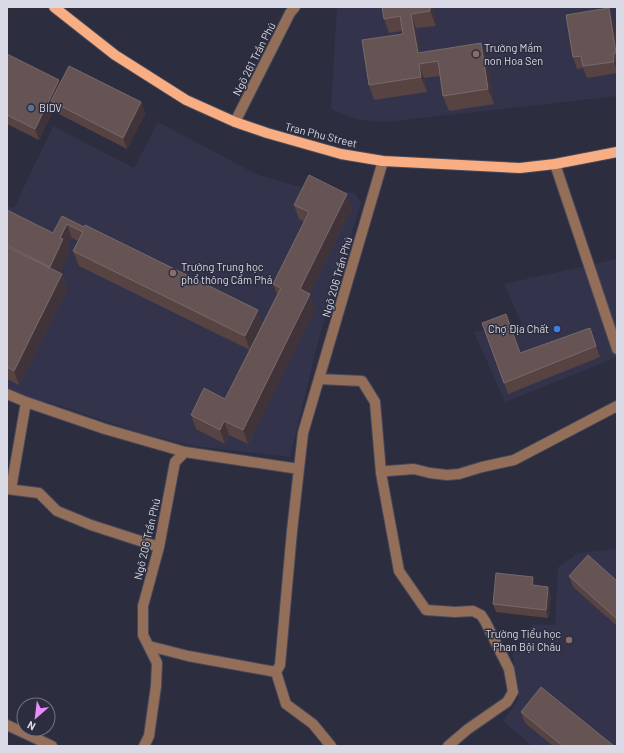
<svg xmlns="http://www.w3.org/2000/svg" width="624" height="753" viewBox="0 0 624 753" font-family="Barlow,sans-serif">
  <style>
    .built { fill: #33344c }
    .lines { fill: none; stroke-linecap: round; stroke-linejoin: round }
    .minor-casing { stroke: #48495a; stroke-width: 12 }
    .major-casing { stroke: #48495a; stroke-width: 12 }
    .minor { stroke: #936f5a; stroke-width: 10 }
    .major { stroke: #f8ad83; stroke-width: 10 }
    .wall { fill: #584343 }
    .shaded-wall { fill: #40343a }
    .building { fill: #665455; stroke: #78696b }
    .education-dot { fill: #8d6e63; stroke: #2c2d3f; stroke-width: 1.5 }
    .service-dot { fill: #5c6f8a; stroke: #2c2d3f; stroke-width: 1.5 }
    .shop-dot { fill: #3f7fe0; stroke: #2c2d3f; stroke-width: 1.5 }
    .labels { text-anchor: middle; stroke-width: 3; stroke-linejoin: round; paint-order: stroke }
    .poi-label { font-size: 11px; fill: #d9dae5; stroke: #2c2d3f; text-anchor: start }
    .street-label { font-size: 11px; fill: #d9dae5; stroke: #2c2d3f }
  </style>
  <rect width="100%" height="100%" fill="#2c2d3f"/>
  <path class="built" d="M337 7H617V96L384 122 356 119 331 109Z
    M158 122 258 175 300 187 355 193 361 203 319 338 290 457 194 446 141 433 49 402H26L7 397V206L14 208 53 126 134 168Z
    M617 259V357L505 402 474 332 522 325 504 284Z
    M617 549V746H532L503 721 519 699V687L512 655 533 624 555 625 558 567 578 553Z"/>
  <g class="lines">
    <defs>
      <path id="minor" d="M235 122 290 13 295 7
        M555 164 617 349
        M319 379 362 381 375 402 381 473 399 571 426 610 455 612 473 611 481 615 485 621 509 669 513 692 507 702 468 729 448 746
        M7 394 26 402 105 429 185 452
        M381 473 387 471 414 469 430 473 447 475 459 474 482 467 514 460 617 406
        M7 489 39 493 57 511 91 525 159 547
        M11 489 26 402
        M149 646 188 656 276 672
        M276 672 280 665 292 531 303 433 383 161
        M276 672 286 704 313 724 331 746
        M7 725 52 746
        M144 746 149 736 156 686 157 663 143 635V606L159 547 175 462 185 452 299 469"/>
      <path id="major" d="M54 7 115 55 186 100 235 122 267 133 341 154 383 161 520 168 555 164 617 152"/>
    </defs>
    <use href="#minor" class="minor-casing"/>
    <use href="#major" class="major-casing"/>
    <use href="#minor" class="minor"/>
    <use href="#major" class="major"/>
  </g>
  <path class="wall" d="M433 7 436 26 416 28 420 53 481 43 486 58 494 104 449 111 443 96 440 76 424 78 427 92 374 100 369 85 403 34 402 31 389 33 384 19Z
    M613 20 617 43V73L587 78 583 68 577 69 573 57Z
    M7 54 60 84 141 102 145 114 127 149 55 112 54 109 39 140 7 124Z
    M294 205 352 208 309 294 315 309 248 444 229 435 225 444 196 429 191 415 225 399 250 350 79 266 73 251 78 241 72 238 67 249 69 254 59 273 62 274 67 289 19 385 7 379V210L53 233 62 216 262 324 277 294 273 284 304 222 299 219Z
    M482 323 520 353 590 328 600 357 508 394Z
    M569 576 617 581V626L573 587Z
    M535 585V586L551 595 548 618 496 612 493 604Z
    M521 712 614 746H553L525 723Z"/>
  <path class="shaded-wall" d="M430 7H433L436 26 430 11Z
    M609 8 613 20 617 43V55L616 53Z
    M411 14 416 28 422 64 418 53Z
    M481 43 486 58 494 104 488 89Z
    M613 53 617 64V70L614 62Z
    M419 64 424 78 427 92 421 77Z
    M59 80 63 92 51 101 54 109 39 140 35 129Z
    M141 102 145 114 127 149 123 138Z
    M347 194 352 208 305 303 300 289Z
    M67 224 72 238 67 249 69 254 55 281 50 267 60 238Z
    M62 274 67 289 19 385 14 371Z
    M310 294 315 309 248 444 243 430Z
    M258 310 263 325 250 350 245 336Z
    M224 421 229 435 225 444 220 430Z
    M533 577 535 585V593L532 585Z
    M548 587 551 595 548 618 546 610Z"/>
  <path class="building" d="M382 7H430V11L411 14 418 53 481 43 488 89 443 96 438 61 419 64 421 77 369 85 362 40 403 34 400 16 384 19Z
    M609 8 616 53H613L614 62 583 66 581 56 573 57 566 15Z
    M7 54 59 80 35 129 7 115Z
    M69 66 141 102 123 138 51 101Z
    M309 175 347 194 300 289 310 294 243 430 224 421 220 430 191 415 204 388 225 399 281 288 273 284 309 212 294 205Z
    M7 210 53 233 62 216 84 227 85 225 258 310 245 336 73 251 83 232 67 224 60 238 63 239 50 267 7 245Z
    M7 247 62 274 14 371 7 367Z
    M506 314 520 353 590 328 596 346 504 383 482 323Z
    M588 555 617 581V619L569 576Z
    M496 573 533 577 532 585 548 587 546 610 493 604Z
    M541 687 614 746H563L521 712Z"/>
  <g class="education-dot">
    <circle cx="476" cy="54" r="4"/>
    <circle cx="173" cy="273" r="4"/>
    <circle cx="569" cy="640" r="4"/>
  </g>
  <circle class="service-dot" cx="31" cy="108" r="4"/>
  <circle class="shop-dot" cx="557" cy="329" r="4"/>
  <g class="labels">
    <g class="poi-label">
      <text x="484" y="52">Trường Mầm<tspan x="484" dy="13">non Hoa Sen</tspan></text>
      <text x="39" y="112">BIDV</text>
      <text x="181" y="271">Trường Trung học<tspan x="181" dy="13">phổ thông Cẩm Phả</tspan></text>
      <text x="549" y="333" text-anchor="end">Chợ Địa Chất</text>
      <text x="561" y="638" text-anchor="end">Trường Tiểu học<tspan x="561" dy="13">Phan Bội Châu</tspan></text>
    </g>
    <g class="street-label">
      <text transform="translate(254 59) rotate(-63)" y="4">Ngõ 261 Trần Phú</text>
      <text transform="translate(321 135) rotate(14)" y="4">Tran Phu Street</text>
      <text transform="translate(337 277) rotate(-74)" y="4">Ngõ 206 Trần Phú</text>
      <text transform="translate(147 539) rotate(-77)" y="4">Ngõ 206 Trần Phú</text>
    </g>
  </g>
  <rect width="624" height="753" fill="none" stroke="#d9dae5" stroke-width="16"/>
  <g transform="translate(36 717) rotate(208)"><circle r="19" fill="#2c2d3f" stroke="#717281"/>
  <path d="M0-3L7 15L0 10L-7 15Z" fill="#eb8dfb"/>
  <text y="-6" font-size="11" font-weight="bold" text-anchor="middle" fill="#d9dae5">N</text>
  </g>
</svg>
